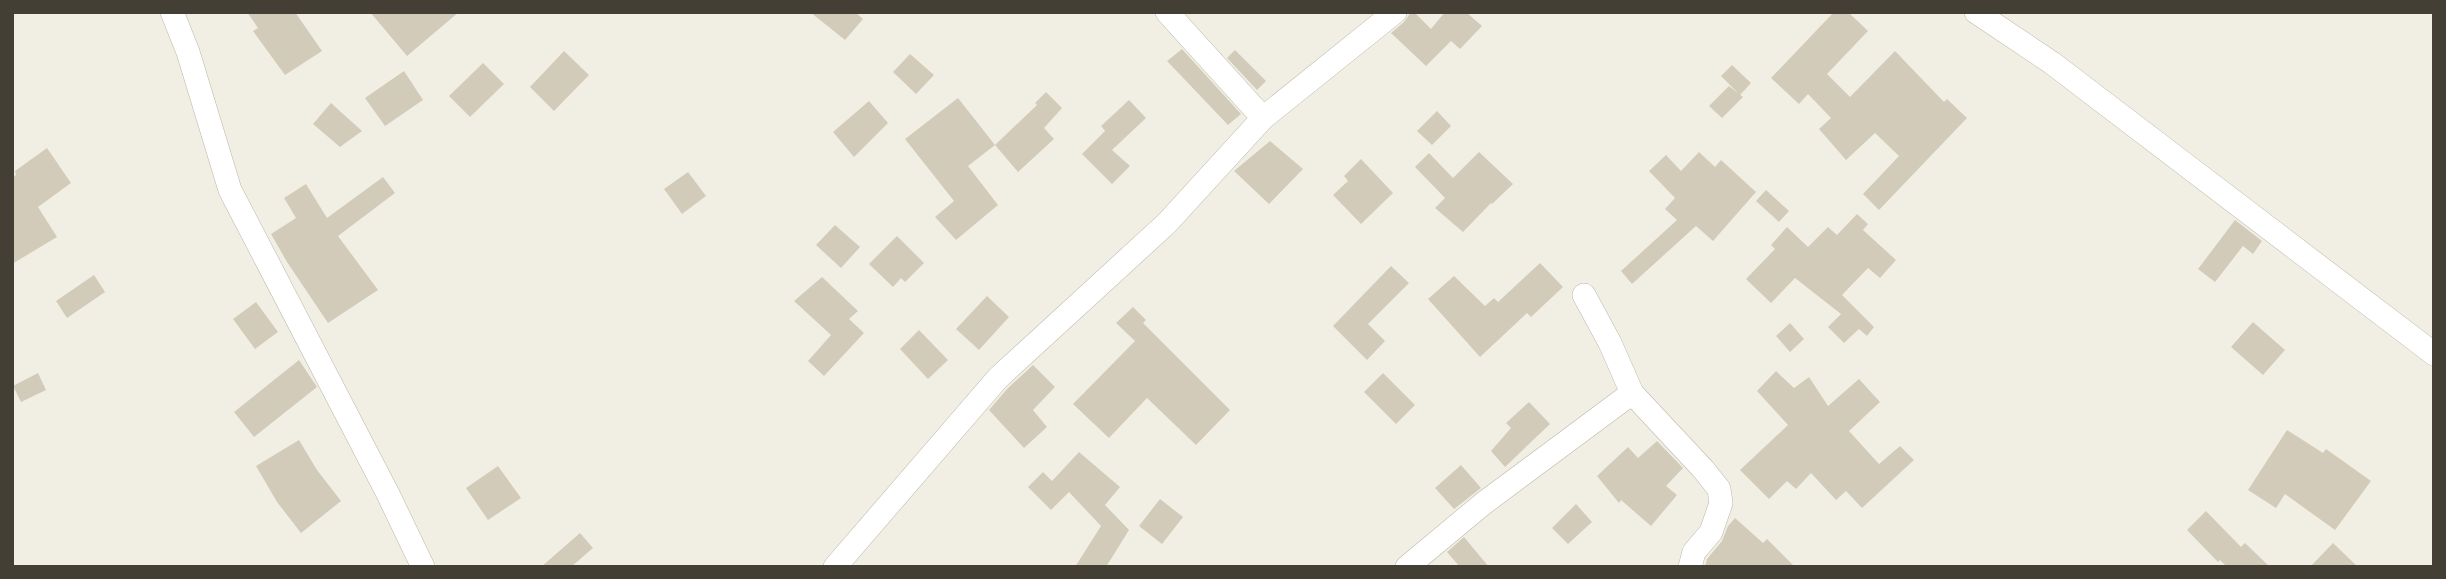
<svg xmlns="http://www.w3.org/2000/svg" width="2446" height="579" viewBox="0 0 2446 579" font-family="'DM Sans',sans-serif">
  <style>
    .building { fill: #d2cbba }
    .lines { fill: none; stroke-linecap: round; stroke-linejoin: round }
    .minor-casing { stroke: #bcb7a7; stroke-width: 24 }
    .minor { stroke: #fff; stroke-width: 23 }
  </style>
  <rect width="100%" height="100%" fill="#f1efe4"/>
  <path class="building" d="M247 12H295L322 51 285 75 253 31 258 28Z
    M370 12H459L407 56Z
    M810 12H855L863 19 845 40Z
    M1411 12H1414L1431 29 1445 12H1466L1482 26 1460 49 1451 41 1426 66 1391 33 1404 22Z
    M1834 12H1848L1868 31 1827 74 1850 97 1895 51 1944 102 1947 99 1967 118 1879 210 1863 194 1899 156 1875 133 1846 160 1819 129 1831 118 1808 94 1799 104 1771 78Z
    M1182 49 1241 114 1228 125 1167 61Z
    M1235 50 1266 81 1257 90 1227 58Z
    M564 51 589 75 554 111 530 87Z
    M910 54 934 75 916 94 893 72Z
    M483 63 504 84 470 117 449 96Z
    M1732 65 1751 83 1740 95 1721 76Z
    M404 71 423 100 385 126 365 98Z
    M1729 86 1743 97 1722 118 1709 106Z
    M1046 92 1062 108 1044 128 1054 139 1018 172 995 145 1037 105 1035 103Z
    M958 98 995 145 968 166 998 205 956 240 935 217 954 201 905 139Z
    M1129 100 1146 118 1112 150 1130 166 1112 184 1082 154 1105 131 1101 126Z
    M869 101 888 123 854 157 833 132Z
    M331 103 362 131 340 147 313 124Z
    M1437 111 1451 126 1432 145 1417 131Z
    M1270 141 1303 169 1269 204 1234 171Z
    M47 148 71 183 38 207 57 237 12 264V178L16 175 15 171Z
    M1479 152 1513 184 1492 204 1491 203 1463 232 1435 208 1445 198 1415 167 1429 153 1453 178Z
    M1699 152 1715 167 1721 160 1756 192 1713 241 1696 226 1632 284 1621 271 1677 220 1665 209 1675 198 1649 171 1666 155 1681 171Z
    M1361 159 1393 193 1361 224 1333 195 1348 181 1344 176Z
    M688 172 706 196 682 214 664 189Z
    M383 177 395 193 338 236 378 290 328 323 287 262 271 234 296 218 284 198 306 184 327 218Z
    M1766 190 1789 211 1779 222 1756 201Z
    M1857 214 1868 224 1863 230 1896 260 1880 278 1868 268 1842 295 1874 327 1867 336 1859 329 1844 343 1828 327 1841 314 1795 278 1771 303 1746 279 1775 249 1771 245 1787 227 1808 247 1828 227 1837 235Z
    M2235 220 2262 241 2253 254 2243 246 2215 282 2198 269Z
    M835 225 860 247 841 268 816 245Z
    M897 236 924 263 905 282 901 278 893 287 869 264Z
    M1540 263 1563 287 1531 317 1527 313 1480 357 1428 299 1454 276 1485 306 1494 298 1498 302Z
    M1391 266 1409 283 1368 324 1385 341 1367 360 1333 326Z
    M94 275 105 292 67 318 56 301Z
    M822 277 858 311 849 319 864 333 824 376 808 361 831 335 794 301Z
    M987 296 1009 317 979 350 956 329Z
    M256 302 278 332 255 349 233 319Z
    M1133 307 1146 320 1143 323 1230 410 1196 445 1147 398 1109 438 1073 404 1135 341 1116 323Z
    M2253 322 2285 350 2263 375 2231 347Z
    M1790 323 1804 339 1790 352 1776 336Z
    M919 330 948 360 928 379 900 349Z
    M299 360 317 387 254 437 234 412Z
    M1033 365 1055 387 1033 410 1047 427 1024 448 989 410 1008 388Z
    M1776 371 1794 388 1809 377 1828 406 1859 379 1880 402 1849 431 1879 464 1900 446 1914 460 1862 508 1846 491 1836 500 1811 473 1796 489 1787 481 1769 499 1740 470 1788 425 1757 391Z
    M38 373 46 390 21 402 13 386Z
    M1383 373 1415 405 1396 424 1364 392Z
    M1529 402 1550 424 1505 467 1491 451 1511 428 1506 423Z
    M2287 430 2323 453 2326 449 2371 481 2335 530 2285 494 2276 508 2248 490Z
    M299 440 317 470 341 501 301 533 277 502 256 466Z
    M1657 441 1683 468 1666 486 1677 495 1651 526 1621 500 1619 503 1597 476 1628 447 1638 458Z
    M1079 452 1120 487 1105 505 1129 530 1106 567H1075L1101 526 1069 492 1051 510 1028 487 1043 472 1052 481Z
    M1461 465 1481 488 1454 509 1435 488Z
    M498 466 521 498 488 520 466 488Z
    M1160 499 1183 517 1162 544 1139 526Z
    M1576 504 1592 522 1568 544 1552 528Z
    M2206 511 2241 547 2245 543 2270 567H2227L2220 560 2218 562 2187 530Z
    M1735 518 1763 543 1767 539 1795 567H1705L1707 559 1722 541 1728 526Z
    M580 533 593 548 571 567H541Z
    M1464 537 1489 567H1460L1447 552Z
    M2333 543 2358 567H2310Z"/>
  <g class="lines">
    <defs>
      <path id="minor" d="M172 12 188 52 230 190 388 494 423 567
        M1167 12 1263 118
        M1976 12 2052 63 2434 354
        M1584 295 1610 343 1632 393 1703 469 1719 489 1721 503 1711 532 1694 552 1690 567
        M835 567 998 378 1167 223 1263 118 1395 12
        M1407 567 1484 503 1632 393"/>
    </defs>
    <use href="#minor" class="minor-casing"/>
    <use href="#minor" class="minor"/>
  </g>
  <rect width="2446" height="579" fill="none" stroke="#433f34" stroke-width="28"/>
</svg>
